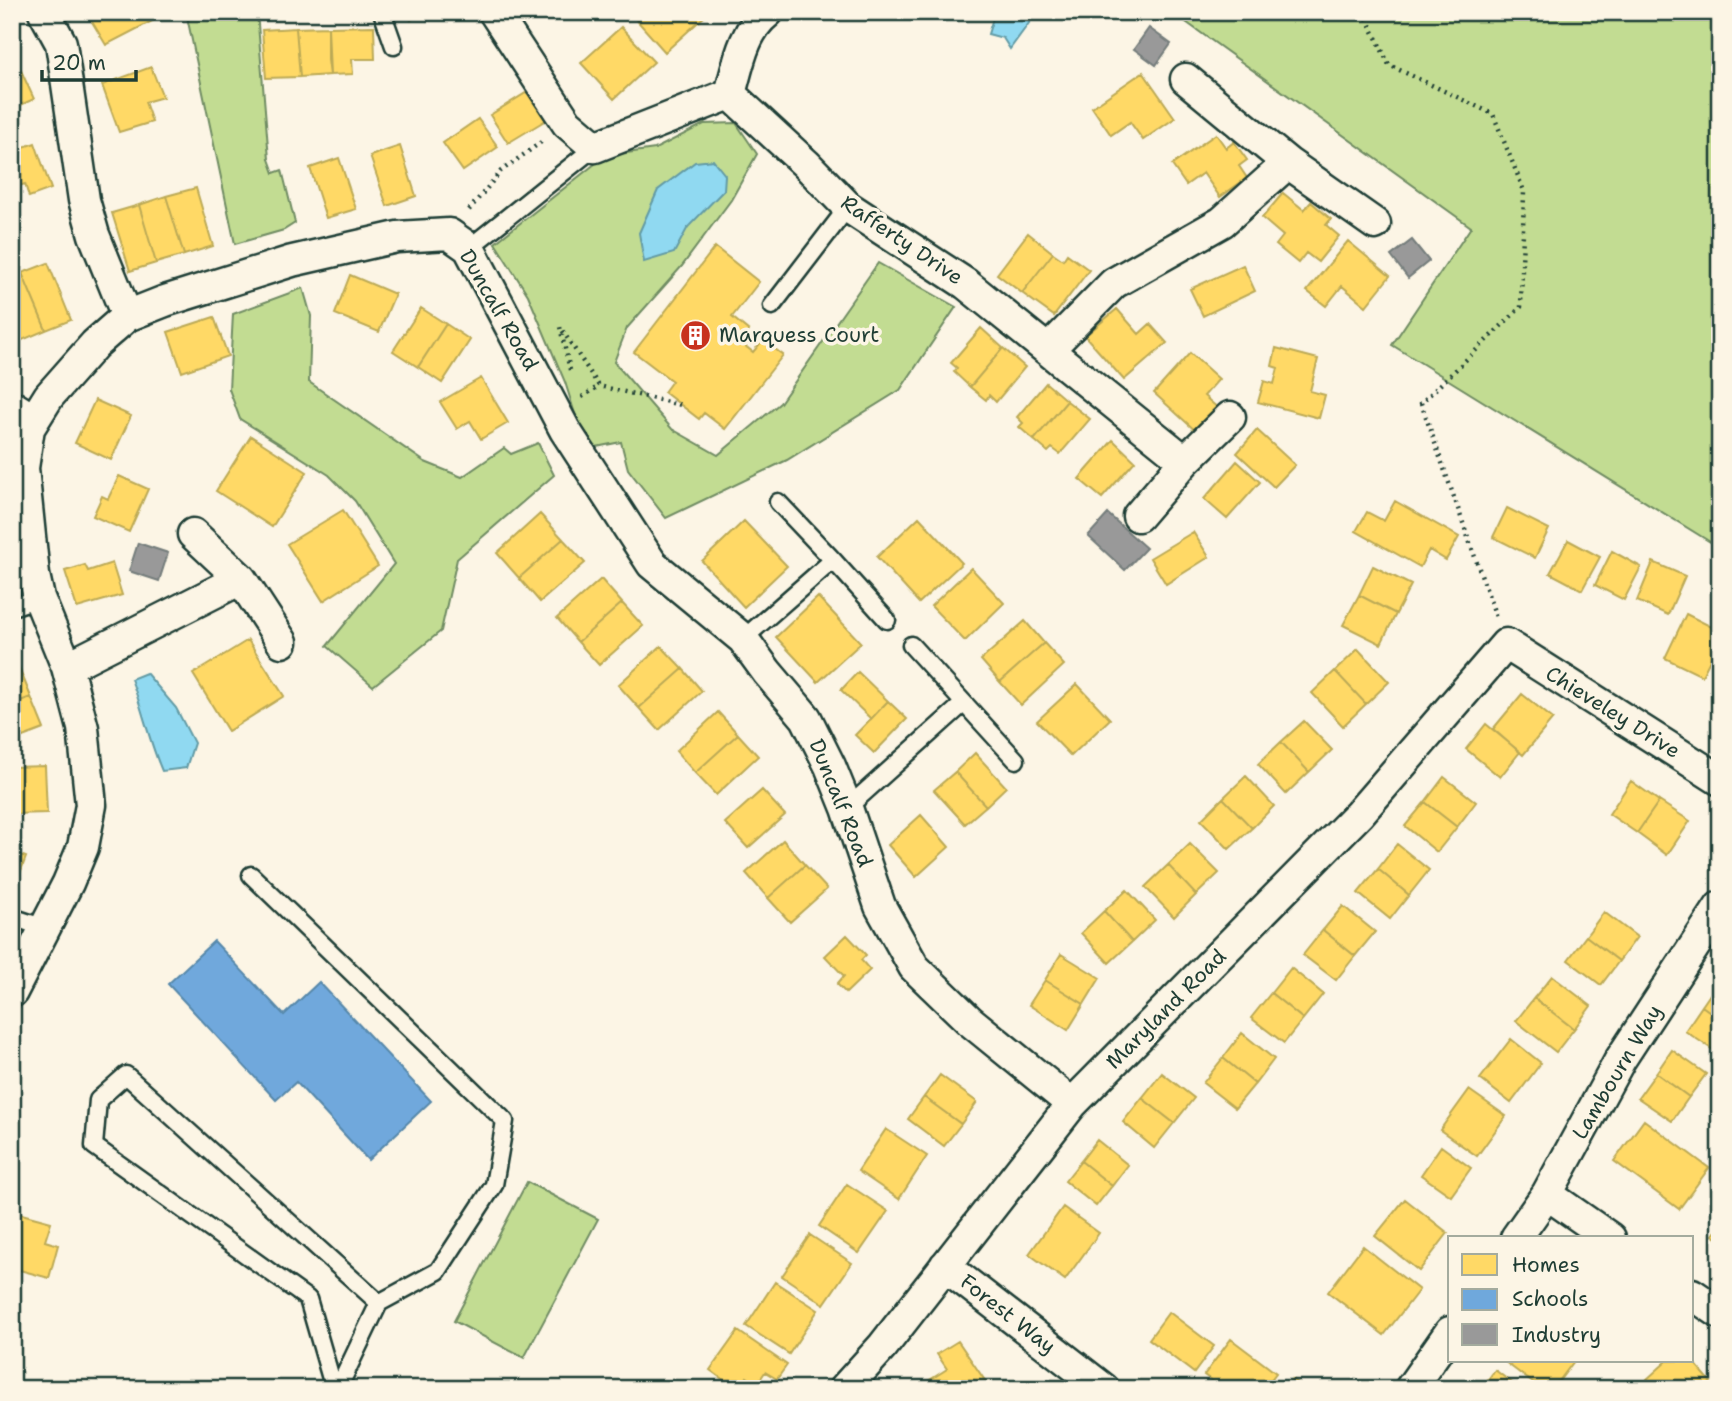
<svg xmlns="http://www.w3.org/2000/svg" width="1732" height="1401" viewBox="0 0 1732 1401" font-family="'Shantell Sans',sans-serif">
  <style>
    .green { fill: #c2dc92; stroke: #708c63; stroke-width: 2 }
    .water { fill: #90d9f1; stroke: #639ba5; stroke-width: 2 }
    .homes { fill: #ffd966; stroke: #bcaa57; stroke-width: 2 }
    .schools { fill: #6fa8dc; stroke: #5788aa; stroke-width: 2 }
    .industry { fill: #999; stroke: #747d7b; stroke-width: 2 }
    .lines { fill: none; stroke-linecap: round; stroke-linejoin: round }
    .service-casing { stroke: #1f3d34; stroke-width: 21 }
    .minor-casing { stroke: #1f3d34; stroke-width: 35 }
    .path { stroke: #1f3d34; stroke-width: 4.5; stroke-dasharray: 2 5; stroke-linecap: butt }
    .service { stroke: #fcf5e5; stroke-width: 16 }
    .minor { stroke: #fcf5e5; stroke-width: 30 }
    .labels { text-anchor: middle; stroke-width: 7; stroke-linejoin: round; paint-order: stroke }
    .street-label { font-size: 21px; fill: #1f3d34; stroke: #fcf5e5 }
    .poi-label { font-size: 21px; fill: #1f3d34; stroke: #fcf5e5; text-anchor: start }
  </style>
  <rect width="100%" height="100%" fill="#fcf5e5"/>
  <filter id="ink" filterUnits="userSpaceOnUse"><feTurbulence type="fractalNoise" baseFrequency=".0143" numOctaves="2"/><feDisplacementMap in="SourceGraphic" scale="14" xChannelSelector="R" yChannelSelector="G"/><feConvolveMatrix kernelMatrix="1 2 1 2 8 2 1 2 1" color-interpolation-filters="sRGB"/></filter>
  <g filter="url(#ink)">
    <path class="green" d="M186 12H257L269 159 274 173 282 170 295 223 284 230 235 244Z
      M1172 12H1720V548L1392 345 1471 227Z
      M736 123 757 154 731 200 682 266 627 328 614 362 672 429 718 455 780 403 878 263 956 307 900 390 787 460 666 518 628 469 621 442 586 449 565 382 528 295 495 243 605 156 655 149 704 124Z
      M303 288 311 316 309 382 425 462 462 477 504 448 511 454 538 443 554 475 457 559 441 631 373 686 327 646 394 564 355 501 329 475 240 419 229 389 233 314Z
      M527 1182 598 1219 524 1358 454 1321Z"/>
    <path class="water" d="M1001 12H1037L1010 49 1003 38 988 34 993 18Z
      M713 160 725 175 724 190 688 227 674 253 644 262 639 233 658 190 695 162Z
      M146 673 176 708 194 743 186 768 162 771C149 741 143 710 131 679Z"/>
    <path class="homes" d="M104 12H149L154 20 106 45 91 20Z
      M405 12H421L411 20Z
      M637 12H703L706 15 665 52 633 16Z
      M374 26 375 59H352L353 74 330 75 328 27Z
      M328 27V60L330 75 300 77 296 28Z
      M621 27 654 62 614 99 581 63Z
      M296 28 300 77 266 78 262 30Z
      M18 64 34 99 12 109V67Z
      M151 67 163 97 145 102 152 122 119 132 102 85Z
      M1143 72 1175 118 1143 140 1130 122 1111 135 1092 107Z
      M529 91 546 120 508 143 490 115Z
      M478 119 498 147 463 171 443 143Z
      M1216 134 1226 148 1234 142 1247 160 1239 166 1247 178 1220 197 1203 173 1186 185 1172 165Z
      M35 143 51 189 29 197 25 184 12 188V151Z
      M400 146 416 196 387 206 370 156Z
      M339 158 356 209 326 218 310 168Z
      M196 188 213 246 184 255 166 196Z
      M1283 193 1304 210 1311 202 1331 219 1326 225 1339 236 1318 262 1306 253 1298 263 1276 245 1283 236 1262 218Z
      M166 196 184 255 156 263 139 205Z
      M139 205 156 263 130 271 112 213Z
      M1028 233 1053 253 1022 293 997 274Z
      M1348 241 1390 276 1366 306 1342 286 1326 306 1307 291Z
      M715 247 759 282 732 317 749 331 740 342 753 352 763 340 783 355 725 429 704 413 699 419 664 392 672 381 634 352Z
      M1053 253 1063 260 1067 254 1089 270 1054 316 1022 293Z
      M48 263 71 320 46 330 22 273Z
      M1243 265 1255 291 1203 316 1190 289Z
      M22 273 46 330 20 341 12 321V277Z
      M350 275 395 294 379 332 335 314Z
      M421 308 446 324 418 367 393 351Z
      M1117 309 1139 334 1150 324 1167 343 1124 380 1085 336Z
      M214 317 228 356 182 372 168 332Z
      M12 321 20 341 12 344Z
      M446 324 470 340 442 383 418 367Z
      M981 328 1003 348 970 387 954 372 957 368 951 363Z
      M1003 348 1025 367 996 402 989 395 986 400 970 387Z
      M1276 348 1318 359 1310 391 1325 395 1319 418 1258 402 1264 381 1274 384 1278 368 1272 366Z
      M1190 353 1219 379 1204 396 1219 409 1198 433 1154 393Z
      M481 378 508 423 481 439 470 421 457 429 440 402Z
      M1046 383 1067 401 1034 440 1019 427 1023 423 1017 417Z
      M95 400 131 416 111 460 75 443Z
      M1067 401 1090 419 1060 454 1052 448 1048 452 1034 440Z
      M1257 430 1295 465 1274 487 1237 453Z
      M251 436 307 472 272 527 216 491Z
      M1113 440 1135 461 1102 498 1079 479Z
      M1237 461 1260 482 1227 519 1204 499Z
      M119 476 148 489 129 532 93 516 102 496 108 499Z
      M1395 501 1459 537 1446 560 1429 550 1420 567 1356 531 1367 512 1384 521Z
      M1507 508 1549 529 1535 558 1493 537Z
      M343 510 378 566 323 601 287 544Z
      M540 514 563 539 519 578 497 553Z
      M919 517 962 563 919 603 877 557Z
      M744 521 787 566 744 607 702 561Z
      M1193 532 1209 557 1166 584 1150 558Z
      M563 539 585 563 540 602 519 578Z
      M1568 540 1600 557 1582 590 1550 573Z
      M1612 551 1641 567 1624 600 1595 585Z
      M1653 562 1685 576 1668 615 1637 601Z
      M112 563 122 595 77 608 65 571 85 565 88 571Z
      M1373 566 1411 585 1396 614 1359 595Z
      M971 568 1004 603 965 641 931 606Z
      M601 579 622 603 578 642 557 618Z
      M1359 595 1396 614 1381 644 1343 625Z
      M818 597 861 643 818 682 776 637Z
      M622 603 643 626 599 665 578 642Z
      M1686 614 1720 631V640L1702 676 1665 658Z
      M1025 621 1044 643 1000 682 981 660Z
      M248 640 284 696 228 731 193 674Z
      M1044 643 1064 665 1021 705 1000 682Z
      M661 646 683 669 639 708 618 685Z
      M1358 649 1389 682 1366 704 1335 671Z
      M12 650 18 665 12 667Z
      M18 665 31 697 12 704V667Z
      M683 669 702 691 659 730 639 708Z
      M1335 671 1366 704 1343 726 1312 693Z
      M858 672 888 701 871 719 841 690Z
      M1077 684 1110 719 1071 756 1037 721Z
      M1522 694 1553 719 1523 755 1493 729Z
      M31 697 44 729 12 741V704Z
      M888 701 907 719 874 753 855 735Z
      M718 712 738 734 695 773 676 751Z
      M1304 721 1332 750 1309 772 1281 742Z
      M1486 724 1520 752 1500 777 1466 749Z
      M738 734 758 756 716 795 695 773Z
      M1281 742 1309 772 1286 794 1258 764Z
      M975 753 1006 787 986 806 955 772Z
      M45 766 47 813 12 814V767Z
      M955 772 986 806 965 824 934 790Z
      M1246 776 1274 806 1252 828 1223 798Z
      M1444 777 1476 802 1457 827 1425 802Z
      M1631 781 1659 801 1637 833 1609 814Z
      M762 790 785 815 748 848 725 823Z
      M1223 798 1252 828 1229 849 1201 820Z
      M1659 801 1690 821 1667 855 1637 833Z
      M1425 802 1457 827 1437 852 1405 826Z
      M921 815 949 847 916 877 888 845Z
      M783 840 805 865 768 898 746 873Z
      M1190 844 1219 873 1196 895 1168 865Z
      M1397 844 1429 870 1409 895 1378 869Z
      M12 852 26 857 14 889 12 888Z
      M805 865 827 889 790 922 768 898Z
      M1168 865 1196 895 1174 917 1145 887Z
      M1378 869 1409 895 1390 919 1358 893Z
      M1127 890 1155 920 1132 942 1104 911Z
      M1343 906 1375 932 1355 956 1323 930Z
      M1104 911 1132 942 1109 963 1081 933Z
      M1604 912 1637 937 1619 961 1586 936Z
      M1323 930 1355 956 1336 980 1303 955Z
      M847 935 866 955 861 960 870 970 846 993 837 984 844 976 825 956Z
      M1586 936 1619 961 1601 985 1568 960Z
      M1061 954 1100 978 1084 1004 1045 980Z
      M1291 968 1323 994 1303 1019 1271 993Z
      M1552 976 1591 1006 1574 1029 1534 998Z
      M1045 980 1084 1004 1068 1030 1029 1005Z
      M1719 981 1720 982V1019L1702 1006Z
      M1271 993 1303 1019 1284 1043 1251 1018Z
      M1534 998 1574 1029 1556 1052 1516 1021Z
      M1702 1006 1720 1019 1719 1054 1685 1031Z
      M1242 1033 1274 1059 1255 1084 1223 1058Z
      M1511 1039 1541 1063 1511 1103 1480 1079Z
      M1672 1050 1706 1074 1689 1097 1656 1073Z
      M1223 1058 1255 1084 1235 1108 1203 1083Z
      M1162 1073 1194 1098 1174 1123 1142 1098Z
      M1656 1073 1689 1097 1672 1121 1638 1098Z
      M940 1075 977 1102 961 1124 924 1097Z
      M1469 1090 1506 1116 1477 1156 1440 1130Z
      M924 1097 961 1124 944 1146 908 1119Z
      M1142 1098 1174 1123 1154 1148 1123 1122Z
      M1644 1120 1709 1168 1679 1209 1614 1161Z
      M886 1129 927 1156 899 1199 858 1171Z
      M1097 1140 1128 1165 1112 1186 1081 1161Z
      M1441 1146 1471 1168 1451 1196 1421 1175Z
      M1081 1161 1112 1186 1096 1206 1065 1181Z
      M847 1184 888 1211 859 1253 819 1226Z
      M1405 1199 1448 1233 1419 1271 1375 1236Z
      M1063 1207 1099 1233 1065 1280 1029 1254Z
      M18 1213 51 1222 45 1241 58 1245 49 1278 12 1268V1231Z
      M1720 1226V1240L1713 1235Z
      M810 1235 852 1263 824 1304 782 1276Z
      M1363 1246 1419 1290 1384 1335 1328 1292Z
      M775 1282 818 1310 789 1354 746 1326Z
      M1169 1312 1214 1346 1194 1373 1149 1339Z
      M738 1331 787 1365 777 1379 765 1372 757 1384 747 1377 739 1389H736L710 1370Z
      M1231 1339 1276 1373 1264 1389H1223L1204 1375Z
      M958 1341 990 1388 989 1389H929L925 1383 947 1369 937 1354Z
      M1692 1360 1711 1382 1703 1389H1655L1647 1379 1667 1361Z
      M1506 1361H1574L1553 1389H1541L1505 1362Z
      M1495 1370 1520 1389H1481Z
      M1292 1379 1305 1389H1284Z"/>
    <path class="schools" d="M214 941 284 1015 319 982 431 1101 368 1160 296 1082 276 1100 168 984Z"/>
    <path class="industry" d="M1149 28 1171 44 1156 65 1134 49Z
      M1412 240 1429 261 1408 278 1391 256Z
      M1108 514 1146 548 1125 570 1088 536Z
      M138 543 168 553 159 581 129 571Z"/>
    <g class="lines">
      <defs>
        <path id="service" d="M382 12 394 46
          M469 248 595 147
          M772 306 848 207
          M778 502 833 560
          M12 607 39 598
          M743 639 833 560 887 620
          M964 703 1016 760
          M847 808 964 703 911 645
          M251 875 505 1121 494 1185 438 1271 379 1303
          M12 917 45 928
          M334 1389 308 1299 94 1146 98 1100 126 1075 379 1303 338 1389"/>
        <path id="minor" d="M44 12 61 43 84 200 94 235 127 316
          M494 12 567 123 595 147 730 94
          M1186 79 1288 163
          M730 94 806 164 848 207 966 284 1185 461 1230 417
          M730 94C738 66 743 31 768 12
          M1049 349 1114 283 1222 222 1288 163 1375 224
          M12 406 34 420
          M1138 516 1185 461
          M193 534 241 579
          M67 667 241 579 282 642
          M12 992 68 883 83 847 91 805 83 728 67 667 39 598 34 575 23 468 29 428 49 396 95 344 127 316 165 301 292 261 397 237 449 234 469 248 565 430 652 564 743 639 767 672 806 718 830 766 847 808 880 906 914 967 970 1021 1072 1104
          M1547 1194 1610 1238
          M1516 1238 1547 1194 1620 1060 1720 907
          M945 1266 1104 1389
          M1692 1294 1720 1313
          M844 1389 883 1346 1072 1104 1359 814 1506 644 1720 780
          M1410 1389 1450 1332"/>
      </defs>
      <use href="#service" class="service-casing"/>
      <use href="#minor" class="minor-casing"/>
      <path class="path" d="M1364 12 1389 65 1493 114 1524 191 1521 307 1421 403 1496 617
        M469 210 501 171 544 140
        M570 370 560 327 599 386 681 405
        M582 397 599 386"/>
      <use href="#service" class="service"/>
      <use href="#minor" class="minor"/>
    </g>
  </g>
  <defs>
    <symbol id="building-disc" viewBox="-11 -11 22 22"><circle r="9.5" fill="#c8321e" stroke="#fcf5e5"/><path d="M-4-6H4V6H1V3H-1V6H-4ZM-2.5-4.3h1.7v1.8h-1.7ZM.8-4.3h1.7v1.8H.8ZM-2.5-1h1.7V.8h-1.7ZM.8-1h1.7V.8H.8Z" fill="#fff"/></symbol>
  </defs>
  <g fill-rule="evenodd">
    <use href="#building-disc" x="678" y="318" width="35" height="35"/>
  </g>
  <g class="labels">
    <g class="street-label">
      <text transform="translate(902 240) rotate(34)" y="7">Rafferty Drive</text>
      <text transform="translate(499 310) rotate(60)" y="7">Duncalf Road</text>
      <text transform="translate(1613 712) rotate(32)" y="7">Chieveley Drive</text>
      <text transform="translate(841 803) rotate(68)" y="7">Duncalf Road</text>
      <text transform="translate(1166 1009) rotate(-45)" y="7">Maryland Road</text>
      <text transform="translate(1617 1072) rotate(-59)" y="7">Lambourn Way</text>
      <text transform="translate(1008 1314) rotate(38)" y="7">Forest Way</text>
    </g>
    <g class="poi-label">
      <text x="719" y="342">Marquess Court</text>
    </g>
  </g>
  <rect width="1732" height="1401" fill="none" stroke="#fcf5e5" stroke-width="42"/>
  <rect x="21" y="21" width="1690" height="1359" fill="none" stroke="#1f3d34" stroke-width="2.5" filter="url(#ink)"/>
  <rect x="1448" y="1236" width="245" height="126" fill="#fcf5e5" stroke="#a4ab9e" stroke-width="2"/>
  <rect x="1462" y="1254" width="35" height="21" fill="#ffd966" stroke="#a4ab9e" stroke-width="2"/>
  <text x="1512" y="1272" font-size="21" fill="#1f3d34">Homes</text>
  <rect x="1462" y="1289" width="35" height="21" fill="#6fa8dc" stroke="#a4ab9e" stroke-width="2"/>
  <text x="1512" y="1306" font-size="21" fill="#1f3d34">Schools</text>
  <rect x="1462" y="1324" width="35" height="21" fill="#999999" stroke="#a4ab9e" stroke-width="2"/>
  <text x="1512" y="1342" font-size="21" fill="#1f3d34">Industry</text>
  <path d="M42 70v10h94v-10" fill="none" stroke="#1f3d34" stroke-width="3.5"/>
  <text x="52" y="70" font-size="21" fill="#1f3d34" stroke="#fcf5e5" stroke-width="5" paint-order="stroke">20 m</text>
</svg>
